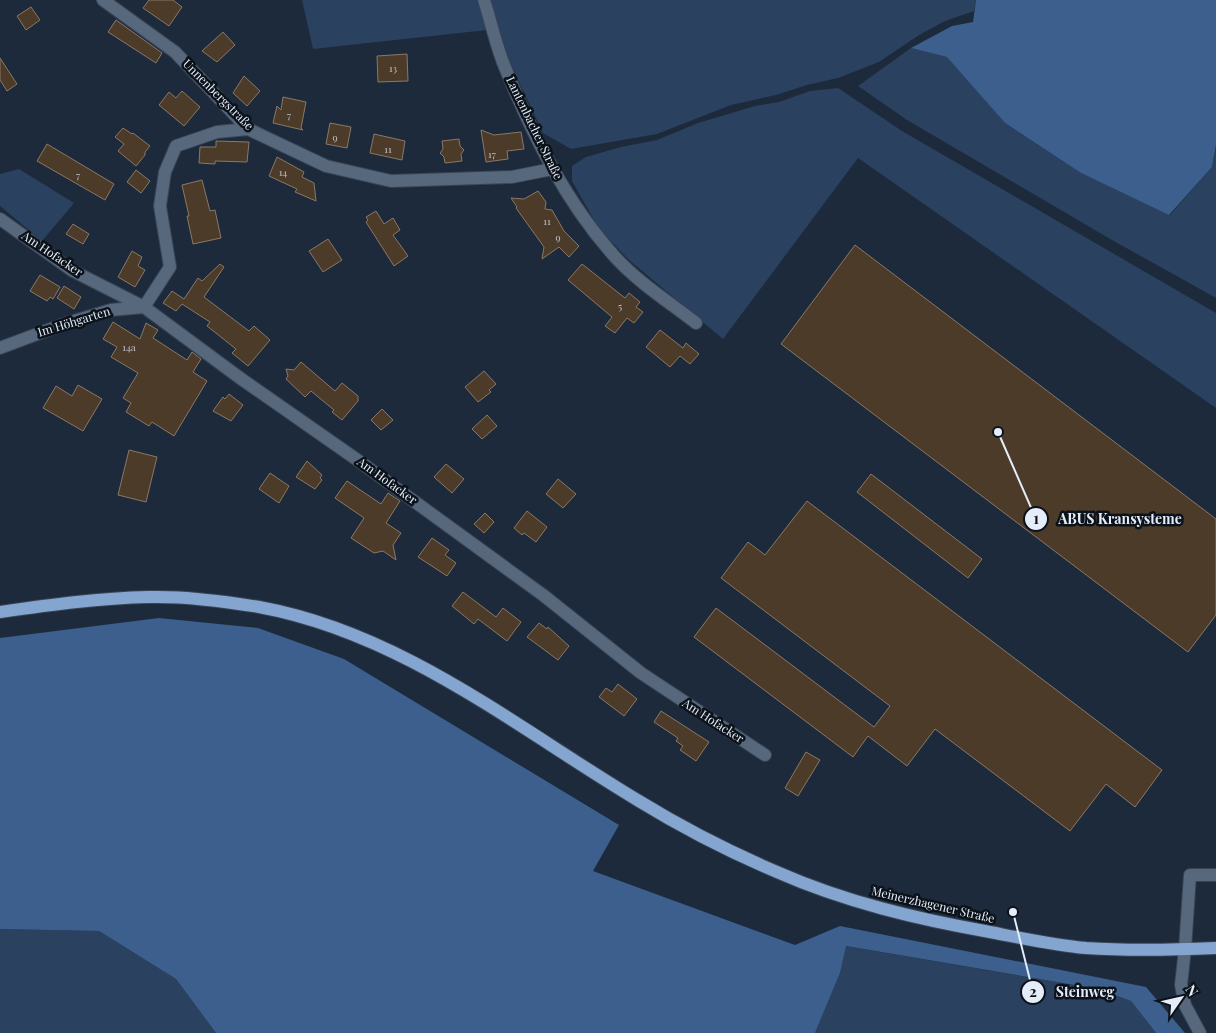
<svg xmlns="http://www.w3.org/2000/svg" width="1216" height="1033" viewBox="0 0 1216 1033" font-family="'Playfair Display',serif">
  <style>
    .green { fill: #2a4160 }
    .forest { fill: #3c5f8d }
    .building { fill: #4d3b2a; stroke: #8b7865 }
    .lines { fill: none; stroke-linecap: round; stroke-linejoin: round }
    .minor-casing { stroke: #384556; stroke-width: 14 }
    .major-casing { stroke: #384556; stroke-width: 14 }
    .minor { stroke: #57677c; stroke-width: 12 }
    .major { stroke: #84a5cf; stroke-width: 12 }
    .labels { text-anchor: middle; stroke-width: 5; stroke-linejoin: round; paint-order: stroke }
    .number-label { font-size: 10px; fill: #bec0c5 }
    .street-label { font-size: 12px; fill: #e4edf9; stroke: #0c121a }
    .leader { fill: none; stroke: #e4edf9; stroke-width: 2 }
    .callout-dot { fill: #e4edf9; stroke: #0c121a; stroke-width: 2 }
    .mark-label { font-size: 15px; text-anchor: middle; font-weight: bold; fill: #111 }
    .callout-label { font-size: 14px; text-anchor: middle; font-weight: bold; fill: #e4edf9; stroke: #0c121a; stroke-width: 5; stroke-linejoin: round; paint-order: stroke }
  </style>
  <rect width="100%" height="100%" fill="#1c2a3b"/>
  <path class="green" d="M302 0H477L487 30 313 49Z
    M489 0H976L974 11 945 21 919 35 879 62 838 78 807 85 776 95 731 105 657 134 571 149 543 133 510 63Z
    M911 48 948 57 1005 123 1081 173 1170 215 1212 167 1216 147V298L1112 240 907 120 858 86Z
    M838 88 902 131 1216 313V408L858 158 723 339 629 260 599 229 572 181V166L586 157 621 147 657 140 698 123 755 106 779 102 810 91Z
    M19 169 74 203 42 241 0 206V174Z
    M0 929 99 931 176 979 216 1033H0Z
    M845 946 1098 989 1131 1001 1156 1033H815L840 973Z"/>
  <path class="forest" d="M976 0H1216V145L1212 167 1169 215 1081 173 1005 123 947 57 911 48 952 26 973 22Z
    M159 618 258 628 344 659 619 825 593 871 795 945 840 926 1146 987 1185 1033H1156L1131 1001 1098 989 846 946 840 973 815 1033H216L176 979 99 931 0 929V638Z"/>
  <path class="building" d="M149 0H173L182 7 169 26 143 8Z
    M31 7 40 20 26 30 17 16Z
    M116 20 162 53 156 63 108 32Z
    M223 32 235 45 217 62 202 51Z
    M407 54 408 81 378 82 377 56Z
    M0 58 17 84 7 91 0 80Z
    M244 76 260 91 247 106 233 93Z
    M182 91 200 107 184 126 159 105 169 92 176 98Z
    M283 97 306 102 301 128 303 130 273 123 277 106 281 110Z
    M330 123 351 127 347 148 326 144Z
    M123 128 132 134 133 133 150 146 145 152V155L136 166 118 151 124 144 115 137Z
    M481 130 494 135 521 132 524 149 507 151 508 159 486 162Z
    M374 134 405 141 402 160 370 153Z
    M459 139 460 146 464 150 461 154 462 161 445 163 444 157 440 153 443 149 442 141Z
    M216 141 249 142 247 162 215 161V164L199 163 200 147H216Z
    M47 144 114 184 105 200 37 161Z
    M277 157 304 172 302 177 314 183 316 201 295 192 297 189 269 176Z
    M136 170 150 181 141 193 127 182Z
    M202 180 210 211 215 210 221 238 193 244 187 216H189L182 185Z
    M538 191 546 202 545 209 552 210 564 231 579 246 569 257 559 247 542 259 544 247 516 208 517 207 511 198 524 199Z
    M376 211 384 224 393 218 400 230 393 235 408 256 394 266 366 222 368 220 366 217Z
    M73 224 89 234 83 244 66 234Z
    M328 239 342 260 323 272 309 251Z
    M855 245 1216 519V615L1188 652 781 344Z
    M132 251 142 257 138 266 145 270 135 287 118 277Z
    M220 264 224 267 204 297 249 331 254 326 270 340 248 366 232 353 236 349 207 326 210 322 182 304 176 311 163 303 172 291 184 299 198 278 202 281Z
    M582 264 625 298 629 293 640 302 636 307 643 312 634 323 627 318 615 333 605 326 612 317 568 280Z
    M40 275 60 287 53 299 50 297 47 301 30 291Z
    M64 286 81 297 74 309 57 298Z
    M113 322 140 339 146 323 158 330 153 338 187 360 192 352 201 359 193 372 207 381 174 436 152 422 149 426 126 412 131 403 123 398 138 373 111 357 117 347 103 339Z
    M660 330 683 348 686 343 699 354 690 364 680 356 670 367 646 347Z
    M301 362 335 391 342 383 358 396V401L342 420 332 412 334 410 311 391 305 397 286 379 288 376 286 369 294 370Z
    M484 371 496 384 489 390 491 392 478 402 465 387Z
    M78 385 102 399 83 431 43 408 56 386 72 396Z
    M229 394 243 405 231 421 213 411 223 397 225 399Z
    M382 409 393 420 381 430 371 420Z
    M487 415 497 426 482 439 472 429Z
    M129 450 157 457 146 502 118 495Z
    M307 461 322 475 320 478 322 480 315 489 296 477Z
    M446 464 464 479 452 493 434 477Z
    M270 473 289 486 279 503 259 489Z
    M871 474 982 559 968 578 857 492Z
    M558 479 576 494 563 508 546 494Z
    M347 481 381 504 388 493 400 501 386 523 401 533 393 545 396 560 383 551 374 553 351 538 364 518 335 498Z
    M807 501 1162 770 1135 807 1106 784 1070 831 935 729 907 766 868 736 853 757 694 637 716 608 874 727 890 706 721 578 748 542 765 555Z
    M527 511 547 527 536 542 524 533 522 535 514 528Z
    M485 513 494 522 484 533 474 524Z
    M432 538 449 550 445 555 456 563 447 576 418 557Z
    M463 592 496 617 503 608 521 622 507 641 478 619 474 624 452 606Z
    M539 623 547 629 548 627 569 646 558 660 527 637Z
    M618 684 637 699 624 716 599 697 606 688 612 692Z
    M661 711 709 742 696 761 680 750 683 746 676 741 678 738 654 722Z
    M806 752 820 760 798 796 785 788Z"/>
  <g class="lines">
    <defs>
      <path id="minor" d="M103 0 175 52 248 129 326 166 391 181 512 177 552 169
        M484 0C491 22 496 45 504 65 532 134 566 203 616 258 639 283 669 302 696 323
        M0 219 73 271 144 307 240 378 356 459 543 595 641 673 765 755
        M0 348 64 324 111 310 144 307 170 267 160 206 165 172 176 146 217 132 248 129
        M1200 1033 1185 1005 1181 985 1185 949 1190 875H1216"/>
      <path id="major" d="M0 612C49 605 99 598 149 597 185 596 223 601 259 607 402 633 517 728 639 801 683 828 730 852 777 872 845 902 917 919 990 932 1021 938 1054 945 1086 948 1129 951 1173 950 1216 948"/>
    </defs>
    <use href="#minor" class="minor-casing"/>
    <use href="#major" class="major-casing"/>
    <use href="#minor" class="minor"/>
    <use href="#major" class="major"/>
  </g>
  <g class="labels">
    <g class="number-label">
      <text x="393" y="72">13</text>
      <text x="289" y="119">7</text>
      <text x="335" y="141">9</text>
      <text x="388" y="153">11</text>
      <text x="492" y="158">17</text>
      <text x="283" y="176">14</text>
      <text x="78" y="179">7</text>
      <text x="547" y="225">11</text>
      <text x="558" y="241">9</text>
      <text x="620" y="310">5</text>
      <text x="129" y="351">14a</text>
    </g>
    <g class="street-label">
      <text transform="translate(218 95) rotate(45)" y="4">Unnenbergstraße</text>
      <text transform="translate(534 128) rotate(64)" y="4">Lantenbacher Straße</text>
      <text transform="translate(52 254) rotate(34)" y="4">Am Hofacker</text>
      <text transform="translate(74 322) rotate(-17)" y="4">Im Höhgarten</text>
      <text transform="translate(387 481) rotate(36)" y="4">Am Hofacker</text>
      <text transform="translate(713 721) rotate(33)" y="4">Am Hofacker</text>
      <text transform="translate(933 905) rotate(13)" y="4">Meinerzhagener Straße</text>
    </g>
  </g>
  <path class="leader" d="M998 432L1036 519M1013 912L1033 992"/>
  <g class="callout-dot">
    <circle cx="998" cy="432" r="5"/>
    <circle cx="1013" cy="912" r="5"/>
    <circle cx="1036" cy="519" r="12"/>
    <circle cx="1033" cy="992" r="12"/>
  </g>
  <g class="mark-label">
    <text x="1036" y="524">1</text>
    <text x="1033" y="997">2</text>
  </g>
  <g class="callout-label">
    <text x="1120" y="524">ABUS Kransysteme</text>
    <text x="1085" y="997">Steinweg</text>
  </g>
  <g transform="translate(1181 998) rotate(56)" stroke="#0c121a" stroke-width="4" paint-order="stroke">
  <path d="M0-4L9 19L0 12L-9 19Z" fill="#e4edf9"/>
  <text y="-8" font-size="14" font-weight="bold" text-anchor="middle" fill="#e4edf9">N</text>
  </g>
</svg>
